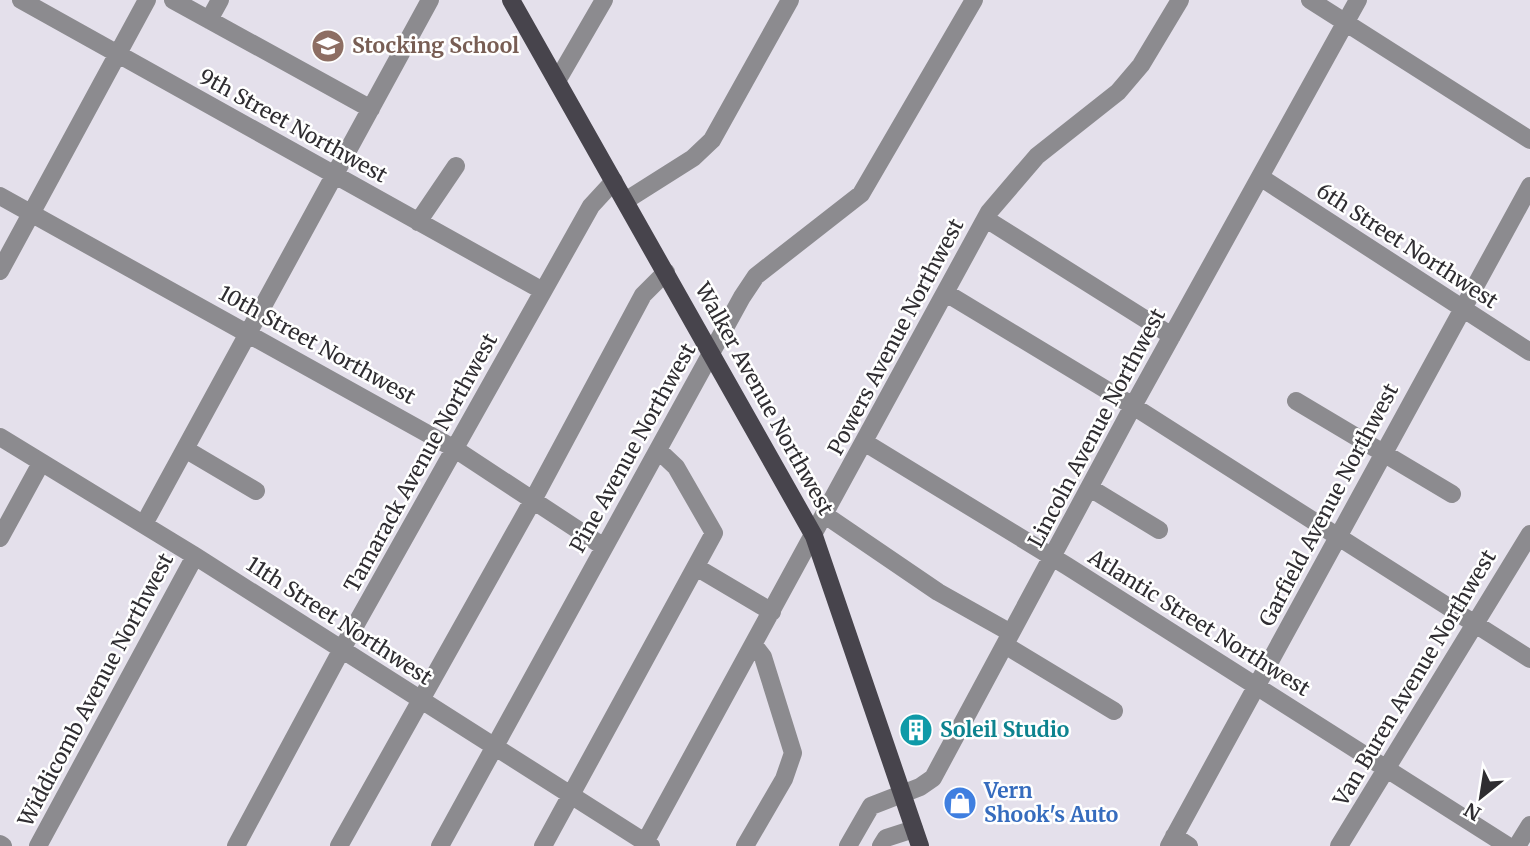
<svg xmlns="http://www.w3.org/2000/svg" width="1530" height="846" viewBox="0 0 1530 846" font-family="Merriweather,serif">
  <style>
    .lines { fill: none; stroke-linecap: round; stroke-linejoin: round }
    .minor { stroke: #8c8b8f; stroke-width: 18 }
    .major { stroke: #47444c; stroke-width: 18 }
    .labels { text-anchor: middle; stroke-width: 5; stroke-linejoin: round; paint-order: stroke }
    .education-label { font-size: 21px; font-weight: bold; fill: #785e54; stroke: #fff; text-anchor: start }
    .street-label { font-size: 21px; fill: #2f2d31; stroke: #fff }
    .culture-label { font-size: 21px; font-weight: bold; fill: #0d838f; stroke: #fff; text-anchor: start }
    .shop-label { font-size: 21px; font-weight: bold; fill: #366cbe; stroke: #fff; text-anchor: start }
  </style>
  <rect width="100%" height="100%" fill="#e4e0eb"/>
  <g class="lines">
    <path class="minor" d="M21 0 543 291
      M173 0 371 109
      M1310 0 1530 140
      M209 20 220 0
      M557 81 604 0
      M1260 177 1530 352
      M0 196 455 449 604 547
      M625 201 693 158 712 140 790 0
      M986 219 1172 336
      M418 222 456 166
      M0 271 147 0
      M946 293 1133 406 1530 659
      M1296 401 1452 494
      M0 437 195 556 651 846
      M864 442 1067 566 1508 846
      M185 449 256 491
      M1090 488 1159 530
      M825 515 938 592 1011 633
      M144 524 430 0
      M0 538 41 463
      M696 567 772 612
      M1005 645 1114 711
      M1174 836 1189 846
      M0 844 3 846
      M38 846 195 556
      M236 846 342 649 591 206 614 181
      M339 846 533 500 643 295 666 272
      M440 846 742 297 756 276 861 194 974 0
      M543 846 714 533 676 467 658 450
      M643 846 989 212 1037 156 1118 92 1141 65 1180 0
      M745 846 784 779 793 753 763 657 754 645
      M848 846 871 806 920 787 933 778 1133 406 1358 0
      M881 846 886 838 914 829
      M1169 846 1530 186
      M1339 846 1530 534
      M1517 846 1530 825"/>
    <path class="major" d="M511 0 814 536 920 846"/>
  </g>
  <defs>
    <symbol id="school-disc" viewBox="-11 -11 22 22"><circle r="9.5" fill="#8d6e63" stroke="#fff"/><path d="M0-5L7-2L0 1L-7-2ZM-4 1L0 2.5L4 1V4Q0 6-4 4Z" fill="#fff"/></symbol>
    <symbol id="building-disc" viewBox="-11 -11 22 22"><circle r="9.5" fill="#0f9aa8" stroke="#fff"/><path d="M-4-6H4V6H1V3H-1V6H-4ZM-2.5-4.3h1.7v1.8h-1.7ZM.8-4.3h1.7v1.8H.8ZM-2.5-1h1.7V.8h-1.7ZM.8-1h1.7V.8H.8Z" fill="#fff"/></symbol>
    <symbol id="shop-disc" viewBox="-11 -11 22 22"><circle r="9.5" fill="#3f7fe0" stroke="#fff"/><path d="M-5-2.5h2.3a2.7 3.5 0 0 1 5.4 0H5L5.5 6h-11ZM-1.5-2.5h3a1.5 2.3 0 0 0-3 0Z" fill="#fff"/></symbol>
  </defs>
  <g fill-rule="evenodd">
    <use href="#school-disc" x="309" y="27" width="38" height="38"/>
    <use href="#building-disc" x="897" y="711" width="38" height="38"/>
    <use href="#shop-disc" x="941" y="784" width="38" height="38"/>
  </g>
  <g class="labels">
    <g class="education-label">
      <text x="352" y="53">Stocking School</text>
    </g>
    <g class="street-label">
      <text transform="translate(293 126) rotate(29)" y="7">9th Street Northwest</text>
      <text transform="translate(1407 246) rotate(33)" y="7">6th Street Northwest</text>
      <text transform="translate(896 337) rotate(-62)" y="7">Powers Avenue Northwest</text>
      <text transform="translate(317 345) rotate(29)" y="7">10th Street Northwest</text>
      <text transform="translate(764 399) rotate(61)" y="7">Walker Avenue Northwest</text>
      <text transform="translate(1097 428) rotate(-62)" y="7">Lincoln Avenue Northwest</text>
      <text transform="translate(633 448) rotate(-61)" y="7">Pine Avenue Northwest</text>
      <text transform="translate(421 463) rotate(-61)" y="7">Tamarack Avenue Northwest</text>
      <text transform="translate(1329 505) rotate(-62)" y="7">Garfield Avenue Northwest</text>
      <text transform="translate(339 621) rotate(33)" y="7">11th Street Northwest</text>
      <text transform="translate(1199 623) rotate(32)" y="7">Atlantic Street Northwest</text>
      <text transform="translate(1415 678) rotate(-59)" y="7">Van Buren Avenue Northwest</text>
      <text transform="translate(96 690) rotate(-62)" y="7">Widdicomb Avenue Northwest</text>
    </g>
    <g class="culture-label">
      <text x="940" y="737">Soleil Studio</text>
    </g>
    <g class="shop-label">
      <text x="984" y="798">Vern<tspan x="984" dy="24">Shook's Auto</tspan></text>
    </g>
  </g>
  <g transform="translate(1481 797) rotate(210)" stroke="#ffffff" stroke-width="5" paint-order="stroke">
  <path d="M0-5L12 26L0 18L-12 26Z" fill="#2f2d31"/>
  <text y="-10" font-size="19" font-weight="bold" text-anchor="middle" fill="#2f2d31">N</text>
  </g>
</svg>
